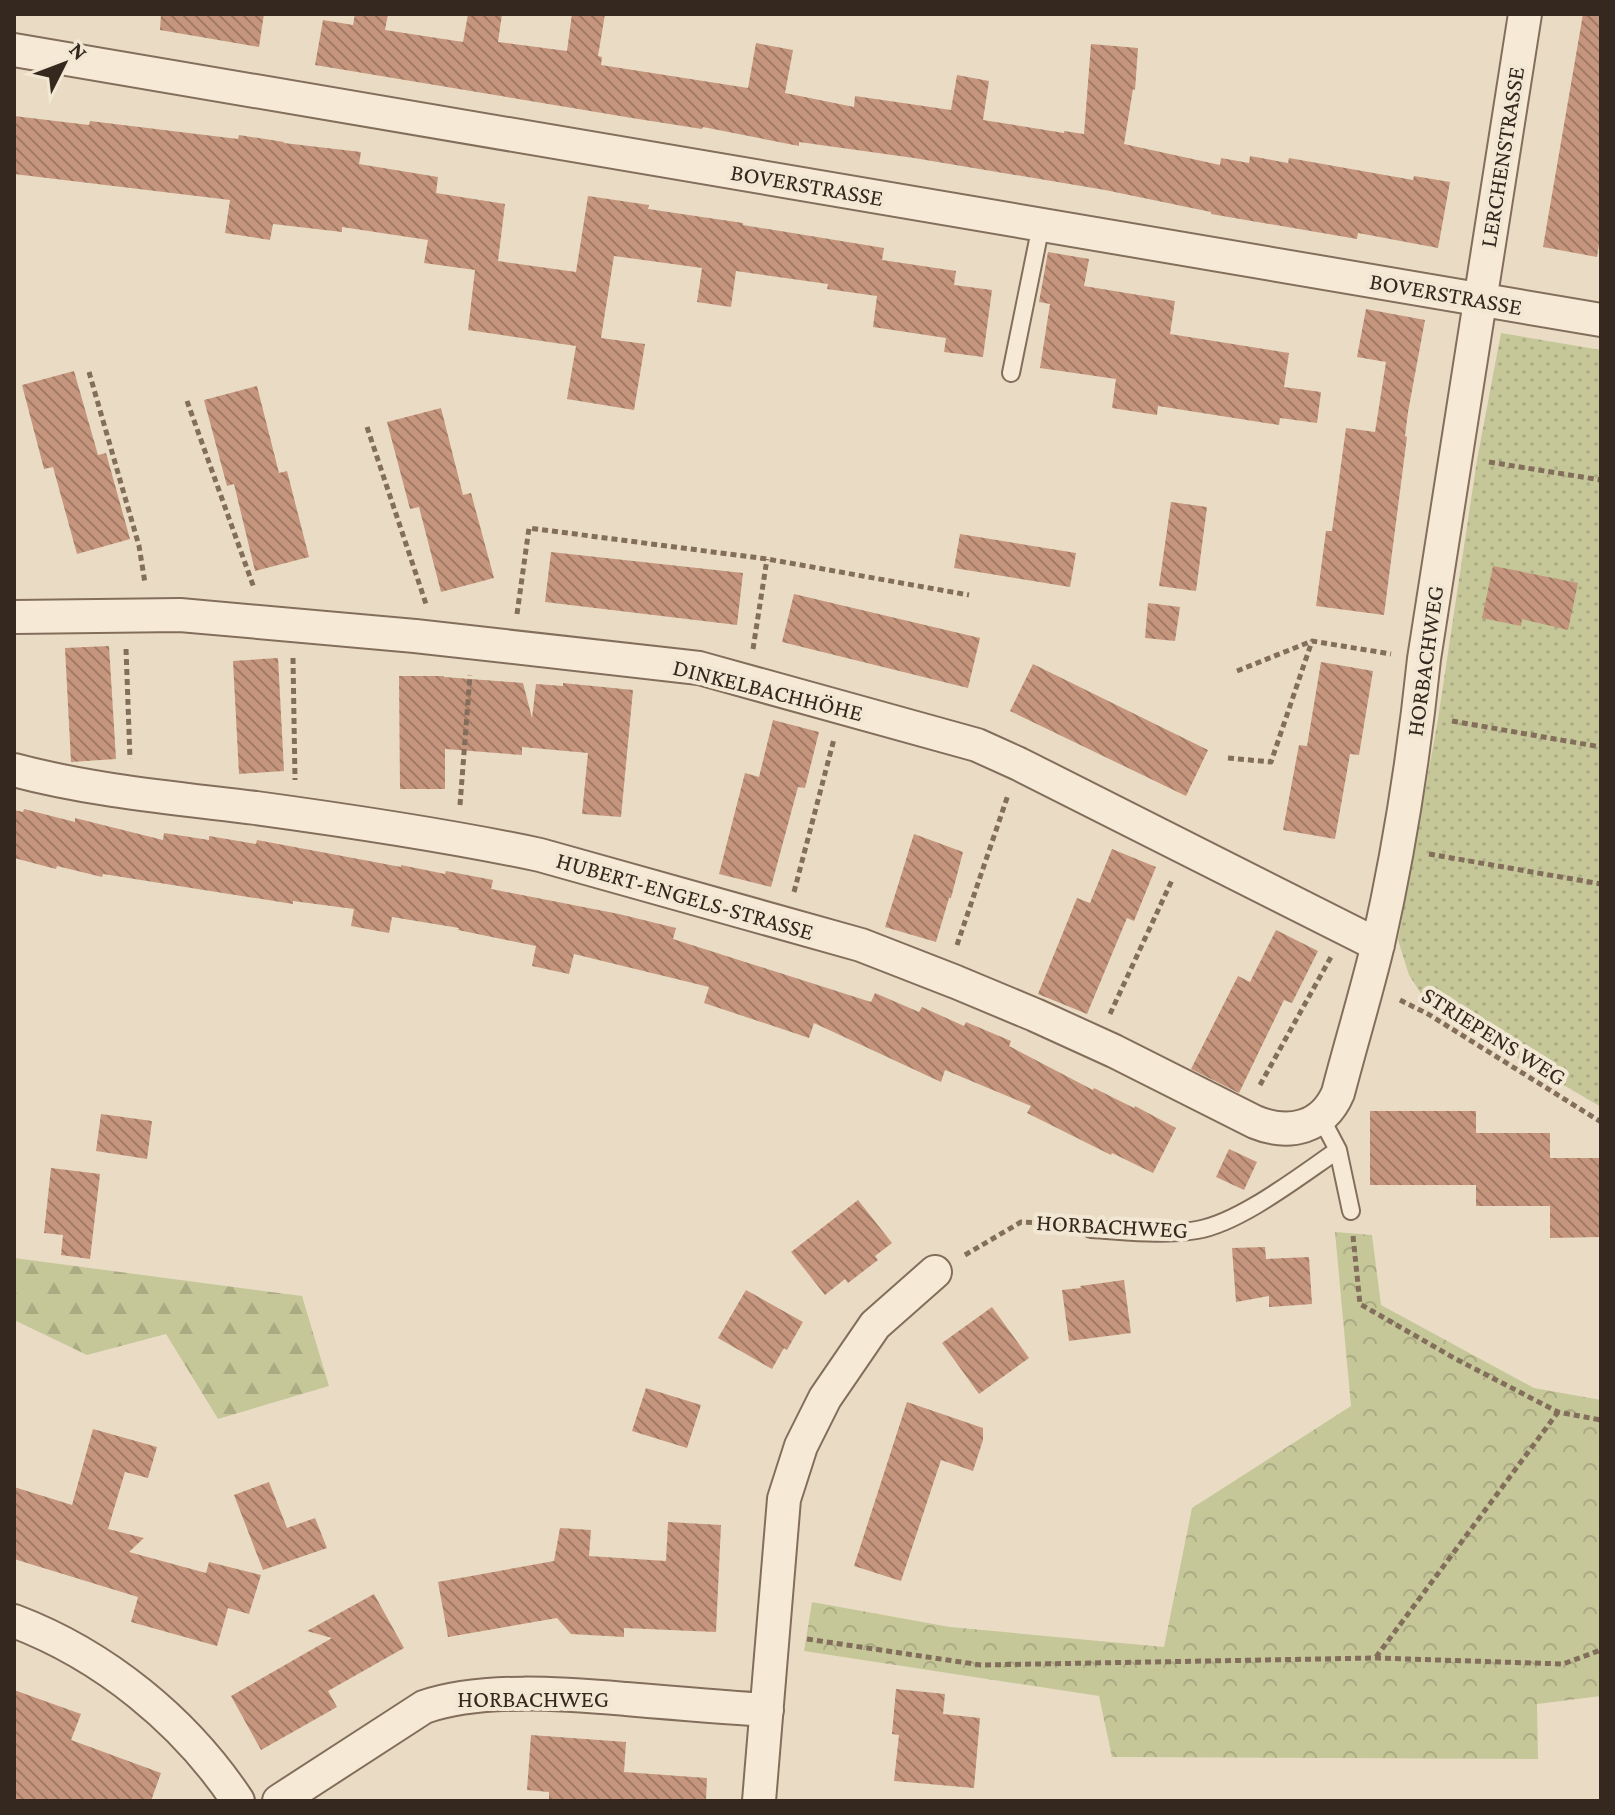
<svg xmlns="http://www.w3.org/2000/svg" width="1615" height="1815" viewBox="0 0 1615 1815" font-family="'Crimson Pro',serif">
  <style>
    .grass { fill: url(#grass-dots) }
    .forest { fill: url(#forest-firs) }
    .park { fill: url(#park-crowns) }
    .building { fill: url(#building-back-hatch) }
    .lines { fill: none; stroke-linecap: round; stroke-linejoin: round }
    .service-casing { stroke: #836e5c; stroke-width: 20 }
    .minor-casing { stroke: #836e5c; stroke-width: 36 }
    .path { stroke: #836e5c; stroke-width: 5; stroke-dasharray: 6 4; stroke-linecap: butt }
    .service { stroke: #f6ead6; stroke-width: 16 }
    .minor { stroke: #f6ead6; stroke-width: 32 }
    .labels { text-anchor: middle; stroke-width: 8; stroke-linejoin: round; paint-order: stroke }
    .street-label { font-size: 24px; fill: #34281f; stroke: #f2e7d3 }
  </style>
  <defs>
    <pattern id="grass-dots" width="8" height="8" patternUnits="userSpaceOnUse" patternTransform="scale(2)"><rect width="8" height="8" fill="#c5c799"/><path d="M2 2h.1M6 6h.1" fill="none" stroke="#aaab83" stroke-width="1.8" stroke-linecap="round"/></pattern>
    <pattern id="forest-firs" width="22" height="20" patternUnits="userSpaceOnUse" patternTransform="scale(2)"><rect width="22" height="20" fill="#c5c799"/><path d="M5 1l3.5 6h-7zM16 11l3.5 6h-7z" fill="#aaab83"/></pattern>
    <pattern id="park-crowns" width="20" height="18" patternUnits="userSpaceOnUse" patternTransform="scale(2)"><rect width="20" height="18" fill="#c5c799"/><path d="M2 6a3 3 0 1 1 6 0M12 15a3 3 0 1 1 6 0" fill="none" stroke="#aaab83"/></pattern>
    <pattern id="building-back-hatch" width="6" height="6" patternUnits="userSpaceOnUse" patternTransform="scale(2)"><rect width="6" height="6" fill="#c5967d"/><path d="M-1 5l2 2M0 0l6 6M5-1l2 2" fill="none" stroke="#a17a66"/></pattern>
  </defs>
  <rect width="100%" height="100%" fill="#eadcc4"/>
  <path class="grass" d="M1501 333 1601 350V1107L1429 1006 1409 975 1398 940 1438 719 1477 460Z"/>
  <path class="forest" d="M14 1258 302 1296 329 1386 218 1419 166 1334 87 1355 14 1320Z"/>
  <path class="park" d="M1335 1232 1372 1235 1381 1305 1534 1388 1601 1400V1696L1537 1704 1538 1759 1112 1757 1099 1696 804 1651 812 1602 950 1627 1164 1647 1192 1508 1351 1406Z"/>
  <path class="building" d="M161 14H264L259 47 160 30Z
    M355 14H388L385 30 463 42 468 14H502L498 42 567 51 572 14H605L598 56 602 57 601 65 748 88 756 43 793 50 785 93 854 107 855 96 951 110 957 75 989 81 983 120 1064 133V131L1084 134 1091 44 1138 48 1135 90 1133 89 1124 144 1220 165 1221 158 1249 163 1250 156 1288 163 1289 158 1413 180 1414 176 1450 182 1438 248 1358 233 1357 239 1211 214V212L1105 190 914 158 799 142V146L703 127 702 129 632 118 315 65 323 20 353 25Z
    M1583 14H1601V232L1597 257 1543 247Z
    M14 116 89 125 90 121 238 139 239 135 284 142V143L361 152 359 164 438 177 436 193 505 204 498 261 576 272 588 196 649 205 648 209 743 223V225L884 248 882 260 956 271 954 285 992 290 983 357 944 352 946 338 873 327 877 296 827 289 828 284 736 271 731 307 697 302 702 268 614 256 601 338 645 344 634 410 567 399 576 346 468 330 475 270 424 263 428 240 342 227V232L273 224 270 240 225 233 230 200 14 174Z
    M1048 252 1089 259 1084 286 1175 301 1170 334 1289 353 1284 387 1321 392 1317 423 1280 418 1279 425 1158 406 1157 415 1112 408 1116 379 1040 368 1050 304 1039 302Z
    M1366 309 1425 320 1408 412 1405 436 1407 437 1384 615 1316 606 1326 531H1332L1346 428 1375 432 1386 362 1357 357Z
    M74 371 98 455 106 453 130 539 77 554 53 467 44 469 22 385Z
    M257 386 279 473 287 471 309 557 255 571 234 484 227 486 204 400Z
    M441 408 463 495 471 493 494 578 441 592 419 507 410 509 387 422Z
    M1171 502 1207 507 1196 591 1159 586Z
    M960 534 1076 553 1070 587 954 568Z
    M551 552 743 573 737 625 545 602Z
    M1493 566 1578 583 1568 630 1522 619 1521 626 1482 618Z
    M794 594 980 638 968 688 782 642Z
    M1148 603 1180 607 1175 641 1145 638Z
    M109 646 116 759 71 762 65 648Z
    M278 658 284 771 239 774 233 661Z
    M1321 662 1373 671 1359 755 1350 754 1335 839 1283 830 1299 745 1307 746Z
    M1033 664 1208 750 1186 796 1010 711Z
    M399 676H444V677L523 683 532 718 536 684 563 686V683L633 690 621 817 582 814 588 753 522 747V755L445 749V789H400Z
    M773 720 819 732 805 788 798 787 771 887 719 874 745 773 759 777Z
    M24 809 75 822V818L163 840 164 833 209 840V836L256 844 257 840 401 867V865L445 874 446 871 493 880 491 889 619 914 676 928 673 939 871 1002 875 993 919 1012 922 1007 964 1026 966 1022 1011 1041 1009 1046 1093 1090 1094 1088 1134 1108 1135 1106 1176 1128 1153 1173 1112 1153 1111 1155 1027 1113 1031 1106 945 1070 941 1082 814 1023 809 1038 704 1003 709 987 574 954 569 974 532 966 536 946 458 930 459 928 392 917 389 933 351 926 354 909 293 901V904L103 874 102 877 57 866 56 869 14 858V810L23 812Z
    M914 834 963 852 951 898H949L936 942 885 927Z
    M1112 849 1156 867 1134 921 1127 918 1087 1014 1038 994 1077 898 1090 903Z
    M1276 930 1318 951 1292 1003 1284 1000 1239 1093 1191 1069 1238 976 1250 982Z
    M1370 1111H1476V1133H1550V1158H1601V1237L1550 1238V1206H1476V1185H1370Z
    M101 1114 152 1121 147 1159 96 1151Z
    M1229 1149 1257 1162 1244 1190 1216 1177Z
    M51 1168 100 1174 90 1259 61 1255 63 1235 44 1233Z
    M858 1200 892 1243 875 1256 878 1260 848 1283 845 1279 825 1295 791 1252Z
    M1265 1247 1266 1259 1309 1257 1312 1304 1269 1307V1296L1236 1302 1232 1248Z
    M1124 1280 1131 1333 1069 1341 1062 1290 1081 1288 1080 1286Z
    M746 1290 803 1322 787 1350 784 1348 772 1369 718 1338Z
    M992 1307 1029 1358 979 1394 942 1343Z
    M646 1388 701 1405 687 1448 632 1431Z
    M907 1402 983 1428V1440L973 1471 941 1460 901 1581 854 1566Z
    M93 1429 157 1447 148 1478 125 1472 108 1529 144 1538 129 1552 206 1573 209 1562 261 1575 249 1614 228 1608 217 1646 131 1622 138 1597 14 1559V1487L72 1505Z
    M269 1482 287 1528 315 1518 327 1548 263 1570 234 1495Z
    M668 1522 721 1525 716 1632 624 1628V1637L571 1634 557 1618 448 1637 438 1582 554 1561 560 1528 591 1530 589 1556 666 1561Z
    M374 1594 404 1648 328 1691 337 1707 261 1750 231 1696 332 1638 307 1631Z
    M896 1689 945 1694 943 1714 980 1718 974 1788 894 1781 899 1735 892 1734Z
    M14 1690 81 1714 71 1740 161 1773 151 1801H14Z
    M531 1735 626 1742 624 1772 707 1778 706 1801H549V1792L527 1790Z"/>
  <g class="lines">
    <defs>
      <path id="service" d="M1011 373 1041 225
        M1320 1116 1338 1150 1351 1211
        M1091 1229C1126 1231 1163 1236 1197 1230 1240 1223 1301 1175 1338 1150"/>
      <path id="minor" d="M14 50 1601 320
        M14 617 180 615 415 636 699 668 977 745 1019 764 1378 945
        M14 770C93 791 175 798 256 808 351 821 447 835 540 855L861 945 956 982 1035 1015 1114 1051 1255 1122C1289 1136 1323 1128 1338 1093 1351 1043 1366 994 1378 944 1399 851 1414 755 1424 659L1525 14
        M14 1621C104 1655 185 1721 238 1801
        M279 1801 424 1707C482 1687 565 1694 626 1699 673 1703 720 1707 767 1710
        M759 1801 784 1499 801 1446 825 1398 875 1325 935 1272"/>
    </defs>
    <use href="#service" class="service-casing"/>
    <use href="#minor" class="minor-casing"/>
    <path class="path" d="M89 372 139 546 145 583
      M187 401 254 588
      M367 427 426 604
      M1489 462 1601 480
      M517 614 529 528 767 559 969 595
      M126 649 130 759
      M753 649 767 559
      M293 658 295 780
      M1237 671 1312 641 1391 654
      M1452 721 1601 747
      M1228 758 1271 762 1312 641
      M460 805 470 675
      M1429 854 1601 884
      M794 892 834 739
      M957 945 1008 795
      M1400 1000 1428 1014 1601 1122
      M1110 1014 1173 878
      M1260 1085 1331 957
      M1353 1236 1360 1304 1454 1358 1558 1412 1601 1420
      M965 1255 1021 1222 1043 1223 1066 1226
      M807 1639 981 1665 1376 1658 1563 1664 1601 1650
      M1376 1657 1558 1412"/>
    <use href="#service" class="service"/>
    <use href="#minor" class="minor"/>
  </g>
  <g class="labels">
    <g class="street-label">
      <text transform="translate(1502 157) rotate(-81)" y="8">LERCHENSTRASSE</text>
      <text transform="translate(807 185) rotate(10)" y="8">BOVERSTRASSE</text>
      <text transform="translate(1446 294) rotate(10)" y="8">BOVERSTRASSE</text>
      <text transform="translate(1425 661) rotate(-82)" y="8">HORBACHWEG</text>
      <text transform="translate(768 690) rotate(14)" y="8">DINKELBACHHÖHE</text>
      <text transform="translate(685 896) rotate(16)" y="8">HUBERT-ENGELS-STRASSE</text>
      <text transform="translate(1494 1036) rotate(32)" y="8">STRIEPENS WEG</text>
      <text transform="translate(1112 1226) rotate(3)" y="8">HORBACHWEG</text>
      <text x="533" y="1707">HORBACHWEG</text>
    </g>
  </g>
  <rect width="1615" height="1815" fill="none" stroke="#34281f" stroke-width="32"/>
  <g transform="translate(64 64) rotate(48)" stroke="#f2e7d3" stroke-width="6" paint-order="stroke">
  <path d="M0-6L14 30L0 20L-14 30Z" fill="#34281f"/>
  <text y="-12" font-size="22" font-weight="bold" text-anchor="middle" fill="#34281f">N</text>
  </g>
</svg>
